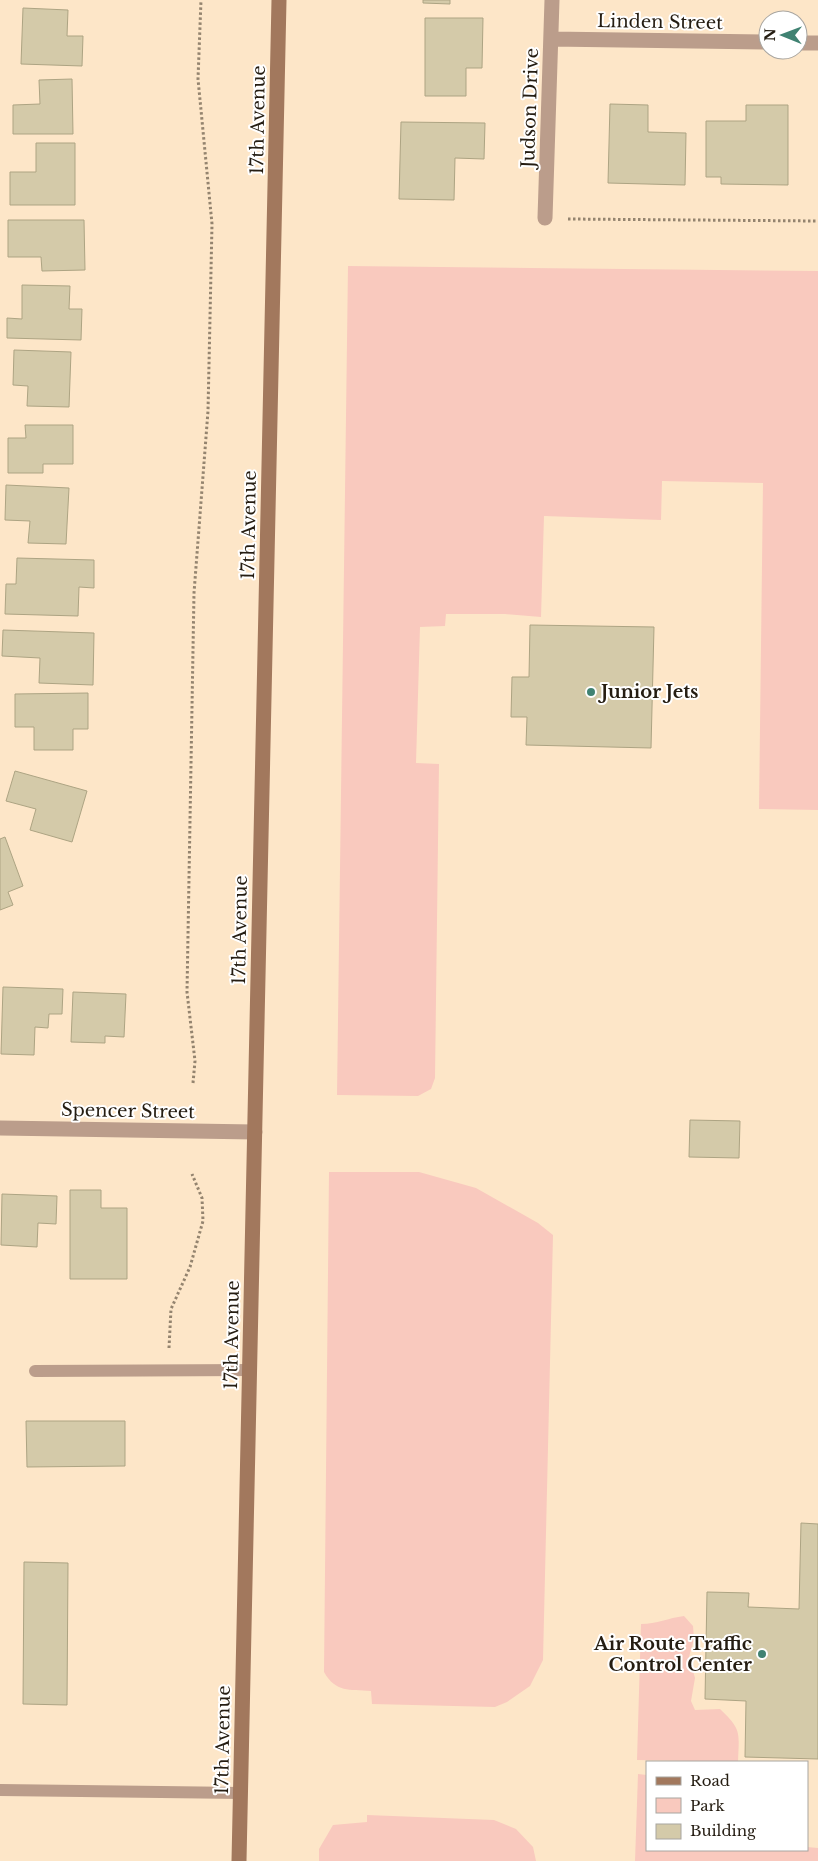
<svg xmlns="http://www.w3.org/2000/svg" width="818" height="1861" viewBox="0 0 818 1861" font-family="'Libre Baskerville',serif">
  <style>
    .green { fill: #f9c9be }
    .building { fill: #d4caa9; stroke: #ada483 }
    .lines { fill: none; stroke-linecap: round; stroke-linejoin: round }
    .path { stroke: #94846f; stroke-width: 3; stroke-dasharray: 2.5 2.5; stroke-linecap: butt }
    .lane { stroke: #bb9d8b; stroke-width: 12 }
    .street { stroke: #bb9d8b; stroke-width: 15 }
    .secondary { stroke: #a2785d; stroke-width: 15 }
    .poi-dot { fill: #408272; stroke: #fff; stroke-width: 2 }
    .labels { text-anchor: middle; stroke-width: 4; stroke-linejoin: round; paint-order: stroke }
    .street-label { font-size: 18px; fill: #251d12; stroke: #fff }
    .poi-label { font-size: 18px; font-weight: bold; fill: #251d12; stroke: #fff; text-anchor: start }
  </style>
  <rect width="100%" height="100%" fill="#fde6c8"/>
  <path class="green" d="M348 266 818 271V810L759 809 763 483 662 481 661 520 544 516 541 617 505 614H446L445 626 420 627 416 763 439 764 435 1078 431 1089 418 1096 337 1095Z
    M329 1172H419L476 1188 538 1223 553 1235 543 1660 530 1686 507 1702 495 1707 372 1704 371 1691C349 1689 336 1693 324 1672Z
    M684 1616 693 1626 694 1639 689 1657 695 1678 691 1701 695 1710 720 1709C742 1730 739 1732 738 1762L637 1760 641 1624C657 1624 668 1618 684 1616Z
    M638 1774 647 1775V1850H807V1847L818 1848V1861H635Z
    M367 1815 494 1820 516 1829 533 1847 536 1861H319V1849L333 1825 367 1822Z"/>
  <path class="building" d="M423 0H450V4L423 3Z
    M23 8 68 10 67 36H83L82 66 21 64Z
    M425 18H483L482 68H466V96H425Z
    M72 79 73 134H13V105L40 104 39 80Z
    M610 104 648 105V132L686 133 685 185 608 183Z
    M746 105H788V185L721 184V177H706V121H746Z
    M401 122 485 123 484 159 455 158 454 200 399 199Z
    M36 143H75V205H10V172H36Z
    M8 220H84L85 270 42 271 41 257H8Z
    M22 285 70 286 69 309H82L81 340 7 338V318L22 319Z
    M14 350 71 352 69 407 27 406 28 386 13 385Z
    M25 425H73V464H43V473H8V438H26Z
    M6 485 69 488 66 544 28 543 30 521 5 520Z
    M17 558 94 560V588L79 587 78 616 5 614 6 584H16Z
    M530 625 654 627 651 748 526 745 527 717H511L512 677H529Z
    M3 630 94 633 93 685 39 683 40 658 2 656Z
    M88 693V729H73V750H34V727H15V694Z
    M15 771 87 791 72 842 30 830 36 809 6 801Z
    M5 837 23 886 8 892 13 905 0 910V839Z
    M3 987 63 989 62 1014H49L48 1028 35 1027 34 1055 1 1054Z
    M73 992 126 994 124 1037 105 1036V1043L71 1042Z
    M690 1120 740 1121 739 1158 689 1157Z
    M70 1190H101V1208H127V1279H70Z
    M2 1194 57 1196 56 1224 38 1223 37 1247 1 1245Z
    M26 1421H125V1466L27 1467Z
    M801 1523 818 1524V1759L745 1757 746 1701 705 1699 707 1592 749 1593 748 1607 799 1609Z
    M24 1562 68 1563 67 1705 23 1704Z"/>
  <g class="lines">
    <path class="path" d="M568 219 818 221
      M193 1083 195 1061 187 992 194 593 208 411 212 224 198 79 201 0
      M169 1348 171 1309 190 1267 203 1221 202 1198 192 1174"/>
    <path class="lane" d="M35 1371 250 1370
      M0 1790 241 1793"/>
    <path class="street" d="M551 39 768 42
      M798 43H818
      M545 218 552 0
      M0 1128 255 1132"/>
    <path class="secondary" d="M239 1861 279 0"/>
  </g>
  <g class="poi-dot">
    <circle cx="591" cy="692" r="5"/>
    <circle cx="762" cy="1654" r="5"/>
  </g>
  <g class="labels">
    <g class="street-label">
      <text transform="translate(660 22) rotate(1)" y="6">Linden Street</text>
      <text transform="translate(530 108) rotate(-88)" y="6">Judson Drive</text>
      <text transform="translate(258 120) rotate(-89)" y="6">17th Avenue</text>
      <text transform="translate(249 525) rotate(-89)" y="6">17th Avenue</text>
      <text transform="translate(240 930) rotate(-89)" y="6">17th Avenue</text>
      <text transform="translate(128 1111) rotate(1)" y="6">Spencer Street</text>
      <text transform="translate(232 1335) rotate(-89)" y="6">17th Avenue</text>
      <text transform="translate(223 1740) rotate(-89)" y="6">17th Avenue</text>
    </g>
    <g class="poi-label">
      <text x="601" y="698">Junior Jets</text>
      <text x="752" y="1650" text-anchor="end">Air Route Traffic<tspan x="752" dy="21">Control Center</tspan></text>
    </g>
  </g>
  <rect x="646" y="1761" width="162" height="90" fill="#ffffff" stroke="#a8a5a0"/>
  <rect x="656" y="1777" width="25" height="8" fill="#a2785d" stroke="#a8a5a0"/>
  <text x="690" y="1786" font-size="15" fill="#251d12">Road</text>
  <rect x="656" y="1798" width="25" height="15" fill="#f9c9be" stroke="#a8a5a0"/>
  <text x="690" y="1811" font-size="15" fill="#251d12">Park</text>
  <rect x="656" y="1824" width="25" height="15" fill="#d4caa9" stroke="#a8a5a0"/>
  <text x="690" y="1836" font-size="15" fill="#251d12">Building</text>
  <g transform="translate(783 35) rotate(271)"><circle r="24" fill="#ffffff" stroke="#a8a5a0"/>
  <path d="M0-4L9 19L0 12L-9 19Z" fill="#408272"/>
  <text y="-8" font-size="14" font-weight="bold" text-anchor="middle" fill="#251d12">N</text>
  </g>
</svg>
